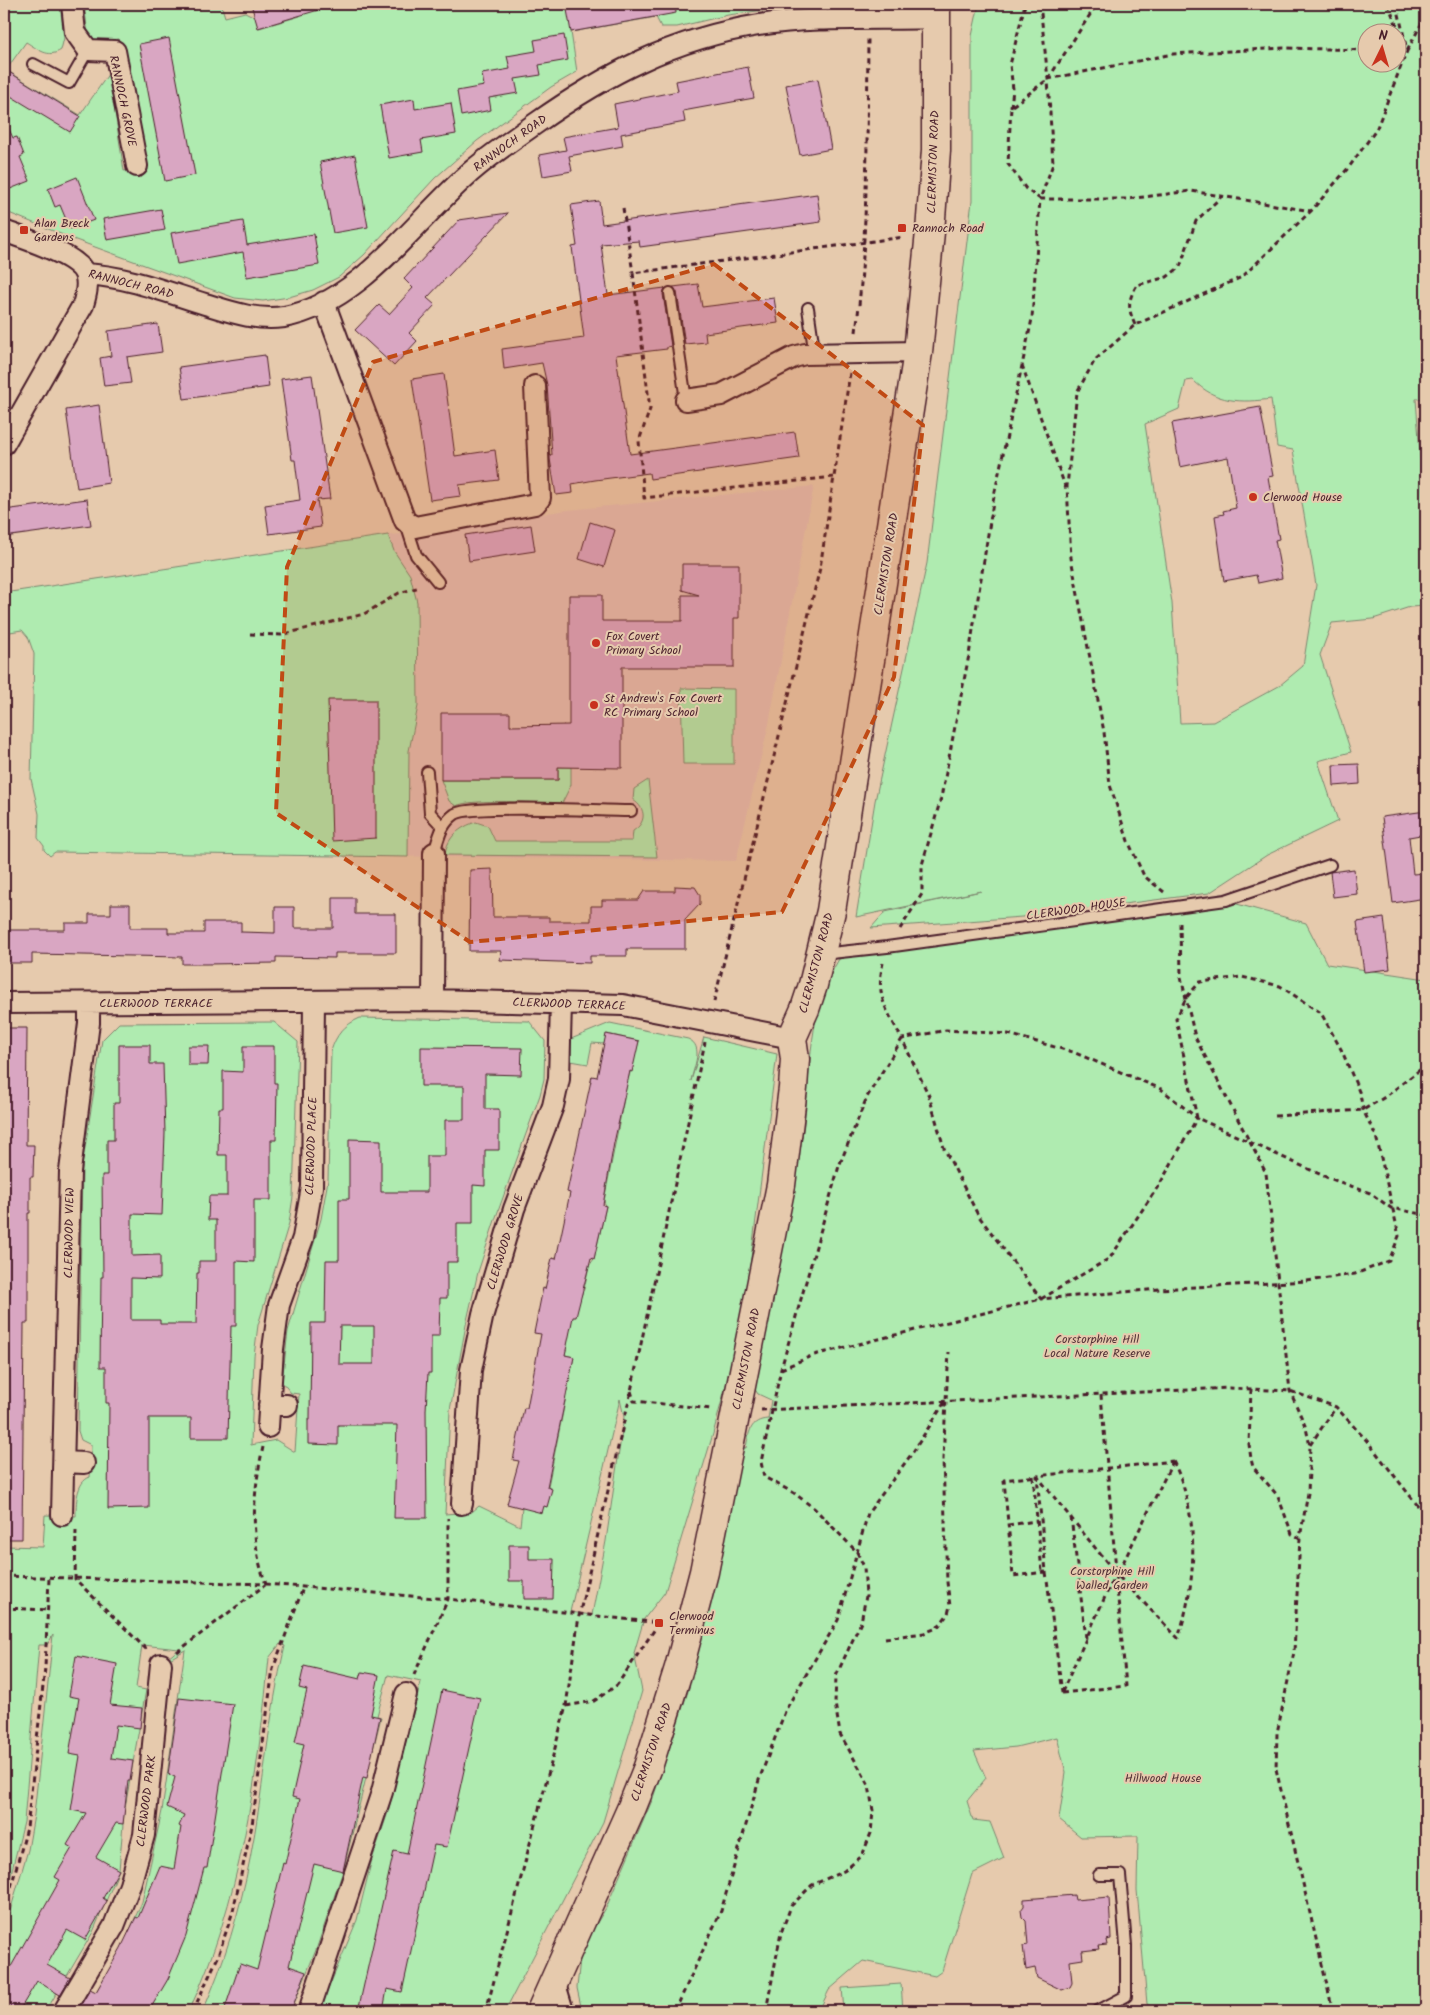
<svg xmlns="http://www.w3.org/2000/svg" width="1430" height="2015" viewBox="0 0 1430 2015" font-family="Kalam,sans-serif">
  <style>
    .built { fill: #e2bfb3 }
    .green { fill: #afebb0; stroke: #7c856e; fill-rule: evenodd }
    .building { fill: #d9a6c2; stroke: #4a1f2b; fill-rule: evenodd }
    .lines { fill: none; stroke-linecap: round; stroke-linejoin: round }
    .lane-casing { stroke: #4a1f2b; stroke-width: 14 }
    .street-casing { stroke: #4a1f2b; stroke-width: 24 }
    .secondary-casing { stroke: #4a1f2b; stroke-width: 31 }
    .path { stroke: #4a1f2b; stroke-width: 3; stroke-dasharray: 5 4; stroke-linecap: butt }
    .lane { stroke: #e6caad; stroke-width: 10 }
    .street { stroke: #e6caad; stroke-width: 20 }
    .secondary { stroke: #e6caad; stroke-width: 28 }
    .marked { fill: #c04a14; fill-opacity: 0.2; stroke: #c04a14; stroke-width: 4; stroke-dasharray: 10 6; stroke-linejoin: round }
    .poi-dot { fill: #c8321e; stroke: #e6caad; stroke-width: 2 }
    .labels { text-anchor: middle; stroke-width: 4; stroke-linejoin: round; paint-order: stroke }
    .street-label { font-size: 12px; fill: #4a1f2b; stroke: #e6caad }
    .poi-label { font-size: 12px; fill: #4a1f2b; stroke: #e6caad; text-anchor: start }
    .park-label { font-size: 12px; fill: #543338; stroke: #e6caad }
  </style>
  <rect width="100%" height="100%" fill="#e6caad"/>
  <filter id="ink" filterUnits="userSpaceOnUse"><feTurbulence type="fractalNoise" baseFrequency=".02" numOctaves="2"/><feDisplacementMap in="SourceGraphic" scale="10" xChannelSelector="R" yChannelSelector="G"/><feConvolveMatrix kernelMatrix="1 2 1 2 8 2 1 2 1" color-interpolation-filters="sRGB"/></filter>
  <g filter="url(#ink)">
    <path class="built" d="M814 486 769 724 736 861 55 852 56 585 388 535 419 533 567 510Z"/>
    <path class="green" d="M4 4H60L64 38 61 50C48 59 38 49 26 42L6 70 80 115 109 73 124 171 144 166 118 39 96 42 88 34 84 4H221L225 17 245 12 255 17 259 28 300 16 298 4H809L728 15 677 27H661L656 17 571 32 577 72 551 87 477 141 435 178 364 255 339 277 313 290 289 297 263 301 235 298 73 239 4 211Z
      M979 4H1426V398L1416 399 1426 535V606L1410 607 1373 619 1332 623 1320 655 1351 752 1318 761 1338 821 1267 855 1209 893 1022 917 871 928 885 912 981 891 856 917 875 801 927 563 972 201V36ZM1368 32H1398V62H1368ZM1193 380C1216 403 1241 403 1271 399L1277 447 1293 450 1316 585 1303 666 1279 686 1213 722 1180 723 1172 603 1145 424 1179 409 1186 381Z
      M1422 403H1426V461Z
      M388 535 394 551 410 575 417 602 418 706 409 751 408 857 55 852 50 856 44 850V846L38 838 39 814 31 779 34 654 28 637 22 630 4 633V593Z
      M681 688 734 689V764H683Z
      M558 767H571V785L562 803C540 803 472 798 456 806L449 801 441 780H558Z
      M648 780 657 857 445 855C447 837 460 827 476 822L488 826 495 841H632L633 831C646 823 647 809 633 800L634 789Z
      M1226 901 1306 923 1327 964 1426 979V2011H1156L1147 2004 1137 1890 1138 1836 1081 1837 1059 1819 1066 1773 1057 1737 1016 1747 974 1751 986 1778 967 1801 973 1820 990 1822 1004 1858 972 1874 942 1971 935 1976 863 1961 829 1990 819 2011H582L577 1988 581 1949 606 1908 653 1798 692 1679 739 1447 746 1448C749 1432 750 1420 768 1419L771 1400 758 1394 754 1388C771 1301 791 1213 804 1124 811 1068 808 1010 839 959L887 947Z
      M360 1018 529 1021 545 1041 544 1079 540 1095 496 1217 478 1272 466 1325 450 1410 445 1514 472 1512 479 1506 520 1526 522 1508 544 1506 574 1357 565 1355 572 1317 584 1289 589 1266 594 1259 606 1206 604 1201 627 1083 639 1041 607 1034 604 1044 592 1043 588 1064 571 1061V1039L610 1023 688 1039C705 1046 693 1068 691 1081L704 1037 777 1054 743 1321 713 1434 665 1592 644 1619 634 1653 642 1691 603 1822 505 2011H319L357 1920 371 1863 388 1812 421 1682 388 1675 377 1716 381 1717 343 1871 316 1950 291 2011H203C224 1963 240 1911 250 1859 264 1789 268 1716 285 1646L280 1644 269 1658C257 1780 241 1900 189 2011H84L119 1955 142 1902 162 1811 185 1650 161 1664 179 1649 142 1645 136 1688 146 1690 124 1813 119 1870 93 1932 46 2011H4V1932L28 1850 34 1815 53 1635 47 1645H39L24 1822 4 1902V1546L43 1547 45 1515 76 1516C76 1504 76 1482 90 1477L91 1445 81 1440 78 1431 82 1166 102 1040 119 1023 274 1022 298 1042 293 1197 289 1223 258 1325 254 1356 251 1445 276 1440 295 1452 299 1394 291 1393 282 1382 288 1331 321 1219 328 1180 331 1051C336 1035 344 1025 360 1018ZM620 1399 624 1417 606 1541 592 1615 570 1612Z
      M901 1984 903 2011H844L842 1988Z"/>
    <path class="building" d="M251 4H324L325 8 258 28Z
      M566 4H675L676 13 571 32Z
      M564 35 568 60 539 65 541 75 515 79 518 93 489 98 491 110 461 116 457 91 484 86 482 74 510 69 507 56 536 51 534 40Z
      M169 38 195 175 165 181 139 44Z
      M748 67 754 98 683 111 685 122 621 134 623 146 569 156 572 171 543 176 539 155 566 150 563 137 618 127 614 104 678 91 676 81Z
      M4 69 80 116 70 132 4 92Z
      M818 79 831 149 800 155 786 85Z
      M414 99 415 109 451 103 456 134 421 140 423 152 389 158 380 105Z
      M4 118 13 138 17 137 24 155 20 157 30 181 10 189 4 173Z
      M355 155 368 227 333 233 320 162Z
      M77 177 94 220 70 229 60 205 55 207 48 189Z
      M817 194 821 222 640 247 639 241 601 244 608 295 665 288 663 294 671 346 667 347V349L616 355 630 454 795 432 799 458 650 479 649 473 595 480 572 484 573 493 556 495 550 459V455H552L547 385 542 363 504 369 502 349 584 338 572 247 577 246 571 205 599 201 602 224Z
      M161 209 165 230 107 240 103 219Z
      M508 213 427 298 435 305 409 333 417 341 394 366 355 330 379 305 389 314 413 288 404 279 459 220Z
      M243 221 247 245 314 234 319 265 247 277 243 252 177 264 171 233Z
      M698 284 702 307 774 298 778 323 705 333 706 342 685 344 677 292 673 287Z
      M158 324 162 352 127 357 131 383 104 386 100 358 111 356 108 331Z
      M265 355 269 387 184 399 179 367Z
      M444 374 455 456 495 450 499 480 459 485 461 496 430 500 412 379Z
      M312 375 330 499 317 500 321 527 269 534 265 505 300 500 295 460H292L281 379Z
      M99 405 109 483 77 488 66 410Z
      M1260 407 1273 476 1268 477 1279 539 1275 540 1282 578 1258 583 1256 575 1224 581 1215 516 1224 514 1223 511 1236 508 1228 457 1180 467 1172 423Z
      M87 499 91 525 4 537V510Z
      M590 522 615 530 604 567 579 559Z
      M531 525 535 551 469 561 465 535Z
      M682 564H739V618H734V667H622V768L558 767V780H441V713H510V726L569 725V595H602V621H682V595H699L682 590Z
      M328 700H376V838L332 841Z
      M1359 764 1360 784 1334 786 1333 765Z
      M1426 811V834L1409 837 1413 874 1426 873V898L1393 903 1382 817Z
      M492 869 493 917H549V921H591V906H602V900H638L644 891H675V886L695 887 700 895V904L685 920V949H627V956H590V963L500 960 501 951H469L470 870Z
      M1354 869 1357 894 1333 897 1330 872Z
      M333 898H355V914H396V953H335V958L276 957V963L206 964H182V957L32 954V963H4V930H65V923H89V914H111V904H130V928H168V933H204V922H241V932L275 933V907H294V928H333Z
      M1384 918 1390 969 1364 972 1357 922Z
      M4 1028H27L26 1145H34L33 1177H30V1213H28V1323H24L22 1539H4Z
      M606 1034 639 1041 632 1072 630 1071 614 1143 603 1205 606 1206 594 1259 591 1258 576 1317H573L565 1355 574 1357 547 1487 552 1489 547 1507 544 1506 542 1513 507 1504 519 1461 513 1460 524 1408H527L541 1334 534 1333 543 1288 545 1289 552 1258 556 1259 570 1193 567 1192 592 1076 597 1077Z
      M119 1045H150V1064H163L165 1133 162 1215 132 1214V1256L160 1255V1279L131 1278V1320H160V1324H196L197 1273H199V1261H216V1220H208L209 1196H227V1155H218L219 1108H223V1071L243 1072V1046H274V1083H277L276 1140H271V1200H254V1262L236 1261V1326H231L228 1438H191V1418H149V1508L108 1509 109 1403H106V1367H100L101 1277H103L102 1175H107V1140H114V1103H119Z
      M188 1046H209L208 1065H188Z
      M421 1047 522 1048 521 1075 485 1074V1109H499V1150H485V1186L473 1185V1223H457V1262H447V1298H440L439 1336H431V1373H428L426 1410 427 1518H394L397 1425H338V1445L308 1444V1420H310L311 1323H325L326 1260H339V1199H349V1139L381 1140V1192H427V1156H445V1120H464V1086H421ZM340 1326H374V1364H339Z
      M509 1545H529V1559H554L553 1599H524V1581H509Z
      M76 1656 117 1664 110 1705 142 1708 140 1728 116 1725 111 1758 133 1761 130 1781H128L123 1824 116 1823 96 1857 119 1870 103 1898 107 1901 85 1940 67 1930 47 1965 70 1978 60 1995 37 1981 19 2011H4V1979L60 1880 55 1877 72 1848 67 1845 86 1813 71 1810 80 1756 69 1754 79 1698 69 1696Z
      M304 1666 360 1679 362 1672 379 1675 371 1715 380 1717 367 1778 363 1777 343 1871 314 1864 289 1966 306 1972 291 2011H224L240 1964 257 1970 283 1863 285 1864 300 1799 292 1797 304 1744 295 1742 307 1690 299 1688Z
      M442 1690 480 1698 447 1847 434 1845 402 1992 387 1989 383 2011H358L394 1851 407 1854Z
      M179 1698 233 1704 207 1868H204L186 1936 168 1979 149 2011H85L86 2009 80 2006 90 1989 96 1992 121 1948 136 1917 138 1918 160 1866 174 1869 181 1827 179 1826 184 1815 167 1807 175 1777 168 1774Z
      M1074 1895 1075 1900 1109 1897 1111 1939 1106 1940 1107 1945 1098 1946 1099 1949 1082 1951 1083 1959 1070 1961 1072 1983 1070 1987 1062 1990 1037 1978 1035 1968 1026 1970 1023 1946 1028 1945 1026 1921 1022 1917 1021 1910 1024 1906V1899Z"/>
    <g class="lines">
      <defs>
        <path id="lane" d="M33 64 69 83 88 50
          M670 293 686 400
          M808 308 815 356
          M406 524 416 555 438 582
          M427 772 430 813 442 826
          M434 853C439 837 441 824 455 814 470 804 604 811 631 811
          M822 954 887 947 1226 900 1330 865
          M1098 2011 1126 1996V1945L1120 1875H1099"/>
        <path id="street" d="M72 4 75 32 88 50 115 51 137 166
          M4 231C24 239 77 254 85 274 89 284 86 295 83 305L4 444
          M85 274C126 276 166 292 205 304 231 312 256 321 284 317 362 303 416 218 473 170 493 153 514 139 535 124 606 74 672 39 759 25 817 16 877 20 936 18
          M324 302 405 521 415 527 535 504 540 498 535 386
          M686 400 721 395 794 357 805 354 918 352
          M433 1000 434 853
          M4 1003 433 1000 623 1005 792 1038
          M269 1405H287
          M268 1427 273 1349 279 1305 303 1238 312 1187 314 1002
          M64 1462 84 1463
          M462 1504 471 1370 483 1314 514 1209 553 1106 559 1079 561 1003
          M62 1515 70 1171 89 1023V1004
          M554 1981 563 2011
          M64 2011 114 1926 130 1885 144 1835 161 1664
          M309 2011 382 1792 406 1694"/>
        <path id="secondary" d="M541 2011 632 1807 648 1767 679 1668 704 1572 781 1185 793 1088 795 1059 792 1038 805 1009 813 985 831 911 918 352 930 232 936 150V4"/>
      </defs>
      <use href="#lane" class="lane-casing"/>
      <use href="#street" class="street-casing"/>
      <use href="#secondary" class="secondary-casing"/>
      <path class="path" d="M1040 4 1048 79 1053 164 1040 199H1128L1191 191 1311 211 1349 167 1376 130 1407 51 1399 14 1401 4
        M1388 4 1403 41
        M1398 51H1407L1426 15
        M1048 79 1173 54 1284 48 1368 50
        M1011 107 1013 89 1010 65 1025 4
        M623 208 633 273
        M1135 325C1128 309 1127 301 1137 285L1167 277 1180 267 1196 221 1222 196
        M856 332C868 235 867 136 868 39
        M1022 365 1066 489
        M834 477 644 498 639 441 650 409 633 273 904 237
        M250 634 281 635 364 614 399 593 420 587
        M1164 892 1144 876 1128 841 1110 785 1104 732 1071 558 1067 486 1077 392 1095 360 1135 325 1242 277 1311 211
        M1180 923 1181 977 1195 1037 1266 1173 1290 1391 1306 1428 1310 1446 1308 1493 1300 1538 1294 1652 1277 1733 1276 1769 1333 2011
        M900 929 922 894V865L941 798 969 655 994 496 1032 319 1040 199 1026 189 1008 164 1011 107 1048 79 1097 4
        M714 1002 820 568 850 373
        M1275 1116 1363 1110 1385 1097 1426 1065
        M781 1369 814 1355 1041 1299 1110 1258 1161 1182 1197 1118 1161 1089 1073 1052 1008 1034 946 1030 902 1039 929 1096 944 1148 978 1215 1041 1299 1160 1289 1307 1281 1355 1274 1389 1261 1399 1236 1376 1136 1363 1110 1360 1094 1342 1051 1321 1013 1280 986 1242 977 1200 982 1186 998 1176 1019 1197 1118 1326 1177 1370 1193 1391 1208 1426 1215
        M1251 1389 1249 1444 1251 1459 1253 1467 1278 1496 1292 1534 1300 1538
        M631 1391 634 1401 712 1409
        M1101 1395 1116 1570 1113 1574 1118 1577 1120 1573 1116 1570
        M761 1410 1230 1388 1290 1391 1336 1407 1367 1441 1426 1516
        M1310 1445 1336 1407
        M263 1447C253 1493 249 1540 266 1584
        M1033 1476 1042 1572
        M1071 1517 1086 1638
        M1008 1525 1037 1521
        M76 1530 75 1579 148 1651
        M1119 1571 1173 1461
        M1046 1572 1013 1576 1004 1480 1037 1476 1114 1571
        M4 1576 266 1584 448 1599 659 1623 617 1685 594 1701 566 1706
        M1119 1577 1178 1638C1197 1582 1200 1515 1173 1461
        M4 1608 49 1610
        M885 1638 924 1633 937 1628 948 1614 950 1606 947 1582 943 1459 946 1401
        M177 1652 265 1585
        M414 1675 448 1599V1518
        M1062 1692 1114 1577
        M1062 1693 1046 1572 1037 1476 1173 1461
        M1062 1693 1126 1686 1116 1577
        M4 1913 27 1828 45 1668 49 1578
        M193 2011 217 1959 233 1911 252 1825 273 1669 303 1588
        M486 2011 566 1706 579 1616 631 1391 705 1042
        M675 2011 721 1911 759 1780 786 1709 838 1620 868 1513 913 1452 946 1400 949 1352
        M766 2011 781 1933 791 1906 812 1885 844 1871 862 1856 871 1833 873 1811 869 1785 840 1734 835 1703 836 1676 861 1622 866 1596 864 1567 857 1552 815 1509 794 1493 764 1477 761 1462 781 1369 839 1166 867 1097 902 1039C887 1010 875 997 883 963"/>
      <use href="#lane" class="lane"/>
      <use href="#street" class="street"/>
      <use href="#secondary" class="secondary"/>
    </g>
  </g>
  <path class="marked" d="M714 264 923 425 894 677 782 912 470 942 276 813 287 567 373 362Z"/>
  <g class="poi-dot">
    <rect x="897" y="223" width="10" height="10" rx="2.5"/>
    <rect x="19" y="225" width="10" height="10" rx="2.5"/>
    <circle cx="1253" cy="497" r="5"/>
    <circle cx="596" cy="643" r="5"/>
    <circle cx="594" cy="705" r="5"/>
    <rect x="654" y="1618" width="10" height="10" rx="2.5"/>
  </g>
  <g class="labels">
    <g class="street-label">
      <text transform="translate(123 101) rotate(78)" y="4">RANNOCH GROVE</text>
      <text transform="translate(510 143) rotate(-36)" y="4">RANNOCH ROAD</text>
      <text transform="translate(933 162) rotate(-88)" y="4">CLERMISTON ROAD</text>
      <text transform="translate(131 284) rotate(14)" y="4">RANNOCH ROAD</text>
      <text transform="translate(886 564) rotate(-81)" y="4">CLERMISTON ROAD</text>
      <text transform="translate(1076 909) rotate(-8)" y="4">CLERWOOD HOUSE</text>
      <text transform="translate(816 963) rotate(-75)" y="4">CLERMISTON ROAD</text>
      <text x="156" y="1007">CLERWOOD TERRACE</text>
      <text transform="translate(569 1004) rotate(2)" y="4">CLERWOOD TERRACE</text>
      <text transform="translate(311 1146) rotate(-88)" y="4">CLERWOOD PLACE</text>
      <text transform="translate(69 1233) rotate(-89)" y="4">CLERWOOD VIEW</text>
      <text transform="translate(505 1242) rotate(-73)" y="4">CLERWOOD GROVE</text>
      <text transform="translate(746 1359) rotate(-79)" y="4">CLERMISTON ROAD</text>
      <text transform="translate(651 1752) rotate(-71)" y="4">CLERMISTON ROAD</text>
      <text transform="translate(146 1801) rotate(-83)" y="4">CLERWOOD PARK</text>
    </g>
    <g class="poi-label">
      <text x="34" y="227">Alan Breck<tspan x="34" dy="14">Gardens</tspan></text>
      <text x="912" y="232">Rannoch Road</text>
      <text x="1263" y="501">Clerwood House</text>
      <text x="606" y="640">Fox Covert<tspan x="606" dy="14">Primary School</tspan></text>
      <text x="604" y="702">St Andrew's Fox Covert<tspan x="604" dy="14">RC Primary School</tspan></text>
      <text x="669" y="1620">Clerwood<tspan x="669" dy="14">Terminus</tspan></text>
    </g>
    <g class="park-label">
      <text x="1097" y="1343">Corstorphine Hill<tspan x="1097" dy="14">Local Nature Reserve</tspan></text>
      <text x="1112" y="1575">Corstorphine Hill<tspan x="1112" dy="14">Walled Garden</tspan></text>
      <text x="1163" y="1782">Hillwood House</text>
    </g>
  </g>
  <rect width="1430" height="2015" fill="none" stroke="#e6caad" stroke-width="20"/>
  <rect x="10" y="10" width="1410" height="1995" fill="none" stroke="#4a1f2b" stroke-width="2" filter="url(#ink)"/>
  <g transform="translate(1382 48) rotate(5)"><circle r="24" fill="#e6caad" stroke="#a88679"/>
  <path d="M0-4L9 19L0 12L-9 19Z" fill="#c8321e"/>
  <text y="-8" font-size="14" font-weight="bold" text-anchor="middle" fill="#4a1f2b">N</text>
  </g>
</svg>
